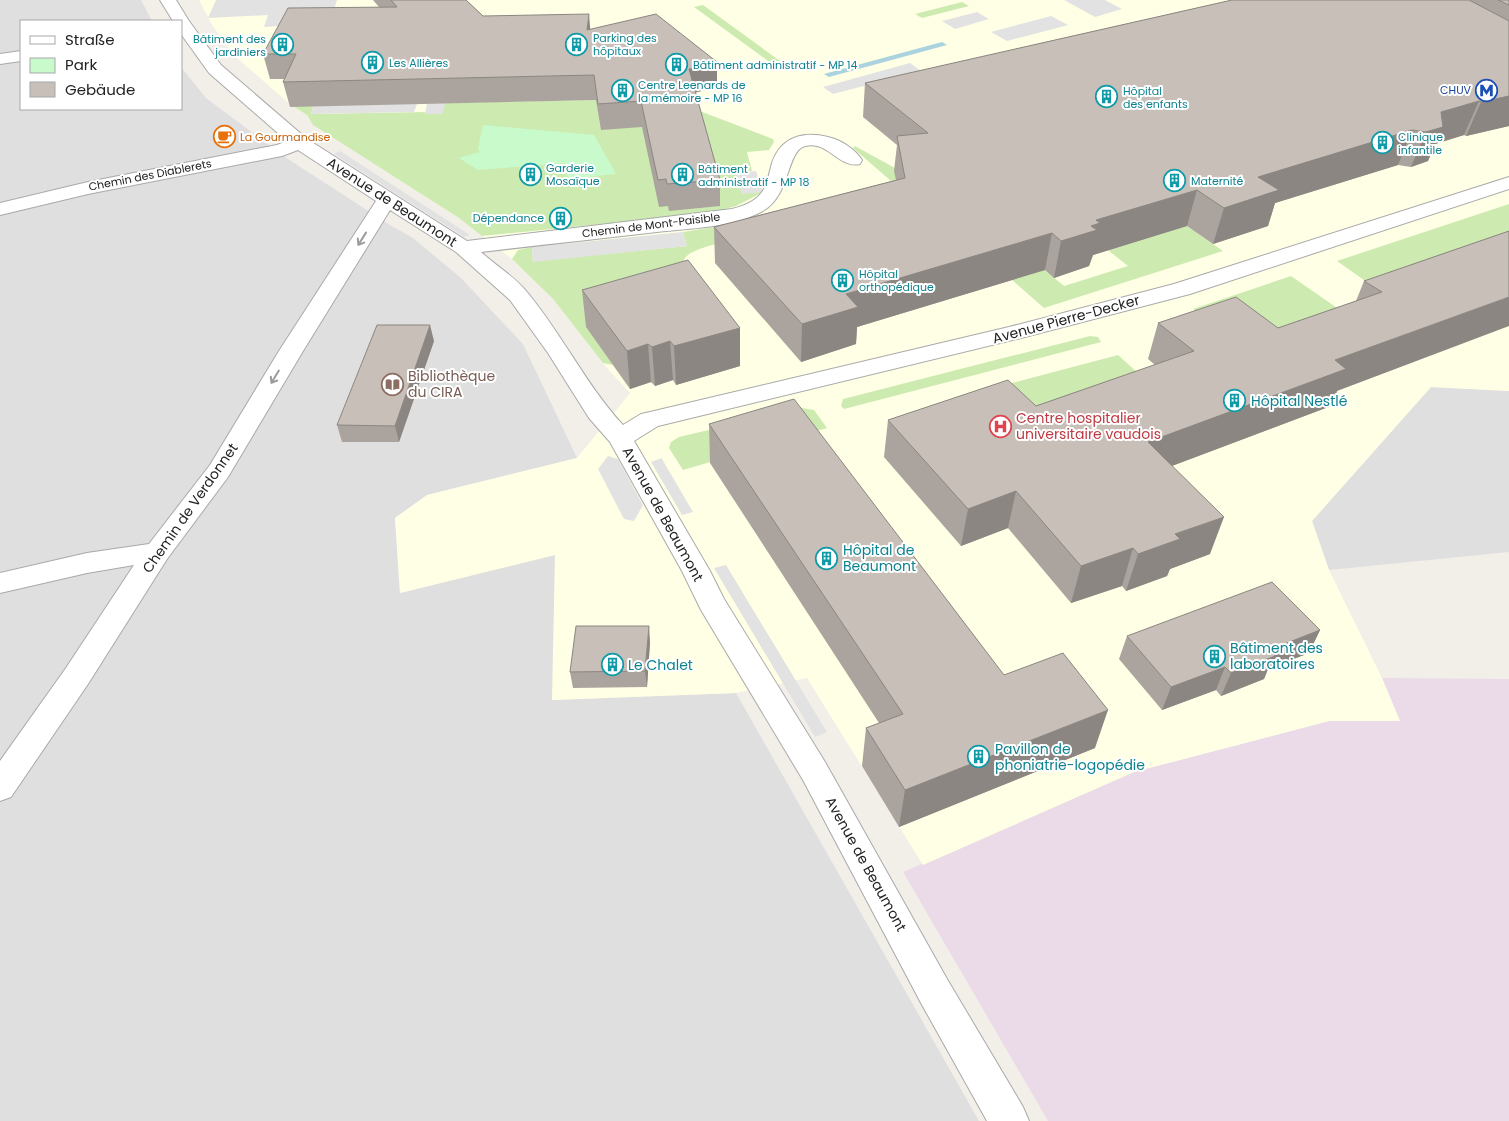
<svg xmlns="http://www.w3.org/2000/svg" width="1509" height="1121" viewBox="0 0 1509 1121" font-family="Poppins,sans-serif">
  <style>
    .residential { fill: #e0dfdf }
    .industrial { fill: #ebdbe8 }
    .education { fill: #ffffe5 }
    .grass { fill: #cdebb0 }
    .park { fill: #c8facc }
    .parking { fill: #e2e2e2 }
    .water { fill: #aad3df }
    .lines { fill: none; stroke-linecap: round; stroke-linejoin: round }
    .minor-casing { stroke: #a9a9a9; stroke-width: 2 }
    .minor { fill: #fff; fill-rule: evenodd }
    .wall { fill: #aba49e }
    .shaded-wall { fill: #8b8681 }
    .building { fill: #c7bfb8; stroke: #8b8681 }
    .oneway { stroke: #9c9c9c }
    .labels { text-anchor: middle; stroke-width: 4; stroke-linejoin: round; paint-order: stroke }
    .far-culture-label { font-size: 11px; fill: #0d838f; stroke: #fff; text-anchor: start }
    .far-transit-label { font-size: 11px; fill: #164399; stroke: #fff; text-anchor: end }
    .far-food-label { font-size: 11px; fill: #c56008; stroke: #fff; text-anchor: start }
    .far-street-label { font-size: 11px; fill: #222; stroke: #fff }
    .street-label { font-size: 14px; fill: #222; stroke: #fff }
    .education-label { font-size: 14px; fill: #785e54; stroke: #fff; text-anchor: start }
    .culture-label { font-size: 14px; fill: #0d838f; stroke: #fff; text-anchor: start }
    .health-label { font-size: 14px; fill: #be3a42; stroke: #fff; text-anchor: start }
  </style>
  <rect width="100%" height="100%" fill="#f2efe9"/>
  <path class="residential" d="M0 0H141L152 21H21V109H181V67L206 98 288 159 390 225 413 238 461 278 523 344 577 458 427 495 395 518 400 593 555 555 553 700 736 693 979 1121H0Z
    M1431 387 1509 391V552L1329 570 1312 521Z"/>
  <path class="industrial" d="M1382 678 1509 679V1121H1048L903 872 1134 772 1329 721H1400Z"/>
  <path class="education" d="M199 0H1509V391L1431 387 1312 521 1329 570 1382 678 1400 721H1329L1134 772 923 865 807 678 736 693 552 700 555 555 400 593 395 518 427 495 577 458 630 393 608 369 553 299 512 259 459 218 313 125 307 115 291 105 237 58 212 25Z"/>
  <path class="grass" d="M962 2 969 6 922 18 915 14Z
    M703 5 791 69 782 71 694 7Z
    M596 100 684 105 773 139 774 142 769 150 747 152 752 171 736 172 742 193 763 192 736 206 710 213 482 236 459 218 313 125 307 115 291 105H311L313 108 311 114 425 112V114L446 103Z
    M855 146 904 173 909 177 891 181 853 148Z
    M1509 204V255L1388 297 1337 261Z
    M726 225 736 239C725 242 687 249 684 260 683 263 684 266 684 268L695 270 709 287 591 321 613 365 603 363 553 299 512 259 518 250 532 247 533 261 687 246 683 232Z
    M1187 226 1223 251 1044 308 1012 280 1045 270 1064 286 1128 266 1108 250Z
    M1291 276 1366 328 1265 365 1193 309Z
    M1090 336 1098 337 1101 342 844 409 841 406 843 399 847 398Z
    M1118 355 1138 373 1028 443 982 391Z
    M802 408 814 410 827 428 683 470 669 448 671 442 679 437Z"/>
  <path class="park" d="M483 125 594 135 616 174 568 179 565 163 478 170 459 158 480 152 478 149Z"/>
  <path class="parking" d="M216 0H337L330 23 264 27 268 15 208 18Z
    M1064 0H1105L1122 9 1095 17Z
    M977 12 989 19 955 29 942 21Z
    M1051 16 1068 25 1007 41 991 32Z
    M910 63 921 71 833 94 823 87Z
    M452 82 442 114H425L427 104H417L414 112 311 114 313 108 311 105Z
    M340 151 470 235 464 237 334 154Z
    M756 171 763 192 742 194 735 173Z
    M683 232 687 246 533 262 532 247Z
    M608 456 618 459 643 505 634 521 624 519 598 469Z
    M662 458V459L693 512 682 515 651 462Z
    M726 565 819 719 827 732 815 737 714 568Z"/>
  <path class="water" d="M942 42 947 45 829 77 824 74Z"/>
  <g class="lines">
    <defs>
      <path id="minor" d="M160 0H176L189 21 221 65 307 139 467 241 732 209C743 206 755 202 762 192 768 184 769 173 772 163 781 137 803 131 828 137 841 140 855 149 862 160L860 164C839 169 828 140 805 146 786 151 791 197 761 212 730 228 691 228 657 232 598 239 539 245 481 252 495 265 515 277 527 292 562 334 586 385 623 425L641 414 650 412 1009 327 1174 284 1509 177V189L1190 294 1021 338 658 426 634 441 710 571 724 599 825 762 947 979 1023 1107 1029 1121H987L921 1003 803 780 701 610 682 571 610 442 589 418 548 353 510 300 456 252 390 210 303 351 228 477 167 559 88 684 11 797 0 801V761L66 668 134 565 87 573 0 593V573L87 553 149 544 210 465 279 351 376 201 298 150 282 156 88 194 0 215V203L88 182 277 145 287 141 209 73 181 34V21H173Z
        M21 51V61L0 64V54Z"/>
    </defs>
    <use href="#minor" class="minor-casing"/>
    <use href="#minor" class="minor"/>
  </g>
  <path class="wall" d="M373 0H466L483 16 590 29 717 62V87L695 92 720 180V206L669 211 668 206 659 207 642 127 601 130 596 100 290 107 283 82 285 79H270L263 54 379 7Z
    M1232 0H1509V126L1466 136 1464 135 1435 144 1428 161 1411 167 1398 165 1275 203 1268 226 1213 244 1187 226 1093 255 1089 266 1054 278 1045 270 857 327 856 344 801 362 715 263 714 227 896 180 894 171 897 145 863 117 865 83Z
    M1509 231 1337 391 1331 406 1172 466 1210 554 1170 569 1167 576 1126 591 1122 586 1071 603 1008 528 961 546 884 457 888 420 1036 406 1155 365 1148 359 1158 323 1278 328 1356 301 1364 281Z
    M582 290 740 328V366L676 385 673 380 655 386 651 382 630 389 586 327Z
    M434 341 399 442H342L337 425Z
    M709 424 1004 675 1095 748 899 827 862 766 866 728 879 723 710 463Z
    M1320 630 1309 653 1268 669 1264 679 1221 696 1216 690 1162 710 1119 659 1127 636Z
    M650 642 647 687 573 688 570 672Z"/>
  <path class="shaded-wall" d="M589 14 591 39 587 30Z
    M717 62V87L690 94 689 69Z
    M1509 96V126L1466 136 1481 102Z
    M1479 101 1464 135 1435 144 1428 161 1411 167 1426 132 1441 112Z
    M1412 130 1398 165 1275 203 1268 226 1213 244 1224 208 1258 177Z
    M1197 190 1187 226 1093 255 1089 266 1054 278 1061 241 1091 226 1096 220Z
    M1052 233 1045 270 857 327 856 344 801 362 802 324 846 294Z
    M1509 297V326L1337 391 1331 406 1137 479 1148 442 1335 360Z
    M430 325 434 341 399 442 395 426Z
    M740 328V366L676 385 674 346Z
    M670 341 673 380 655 386 652 347Z
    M648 344 651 382 630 389 627 351Z
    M1016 491 1008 528 961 546 968 509Z
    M1224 517 1210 554 1170 569 1167 576 1126 591 1138 554 1175 534Z
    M1133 548 1122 586 1071 603 1081 566Z
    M649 626 650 642 647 687 645 671Z
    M1320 630 1309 653 1268 669 1264 679 1221 696 1231 673 1269 650Z
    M1225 667 1216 690 1162 710 1171 687Z
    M1108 710 1095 748 899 827 905 790Z"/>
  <path class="building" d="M391 0H466L483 16 589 14 587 30 656 14 717 62 689 69 720 180 667 184 666 179 658 180 641 101 598 104 594 75 283 82 296 54H263L288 8 397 7Z
    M1232 0H1469L1509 21V96L1481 102 1479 101 1441 112 1443 127 1426 132 1412 130 1258 177 1279 190 1224 208 1197 190 1096 220 1100 223 1091 226 1097 230 1061 241 1052 233 846 294 858 307 802 324 714 227 905 178 897 136 928 133 865 83Z
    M1498 0H1509V5Z
    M1509 231V297L1335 360 1346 369 1148 442 1224 517 1175 534 1180 539 1138 554 1133 548 1081 566 1016 491 968 509 888 420 1008 380 1036 406 1194 351 1158 323 1236 297 1278 328 1382 292 1364 281Z
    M688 260 740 328 674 346 670 341 652 347 648 344 627 351 582 290Z
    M377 325H430L395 426 337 425Z
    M794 399 1004 675 1063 653 1108 710 905 790 866 728 903 714 709 424Z
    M1272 582 1320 630 1269 650 1275 656 1231 673 1225 667 1171 687 1127 636Z
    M576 626H649L645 671 570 672Z"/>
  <defs><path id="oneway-shaft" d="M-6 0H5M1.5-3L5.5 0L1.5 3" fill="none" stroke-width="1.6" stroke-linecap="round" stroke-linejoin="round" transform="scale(1.25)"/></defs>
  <g class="oneway">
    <use href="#oneway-shaft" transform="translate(362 239) rotate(122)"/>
    <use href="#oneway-shaft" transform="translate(275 377) rotate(121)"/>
  </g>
  <defs>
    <symbol id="building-ring" viewBox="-11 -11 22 22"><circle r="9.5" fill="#fff" stroke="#0f9aa8" stroke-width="1.5"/><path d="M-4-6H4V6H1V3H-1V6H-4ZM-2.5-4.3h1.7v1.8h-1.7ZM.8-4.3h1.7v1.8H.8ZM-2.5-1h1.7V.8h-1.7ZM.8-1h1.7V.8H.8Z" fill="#0f9aa8"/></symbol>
    <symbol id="metro-ring" viewBox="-11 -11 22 22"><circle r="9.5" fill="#fff" stroke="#1a4fb4" stroke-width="1.5"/><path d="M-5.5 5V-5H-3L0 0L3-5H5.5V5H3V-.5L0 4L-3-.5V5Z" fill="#1a4fb4"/></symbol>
    <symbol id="cafe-ring" viewBox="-11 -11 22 22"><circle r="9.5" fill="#fff" stroke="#e8710a" stroke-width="1.5"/><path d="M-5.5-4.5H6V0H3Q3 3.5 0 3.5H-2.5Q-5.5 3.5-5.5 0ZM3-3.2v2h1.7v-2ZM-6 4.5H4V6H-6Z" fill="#e8710a"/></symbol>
    <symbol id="library-ring" viewBox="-11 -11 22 22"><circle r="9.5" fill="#fff" stroke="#8d6e63" stroke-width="1.5"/><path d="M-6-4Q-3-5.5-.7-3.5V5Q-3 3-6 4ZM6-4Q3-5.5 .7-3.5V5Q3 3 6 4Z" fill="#8d6e63"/></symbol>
    <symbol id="hospital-ring" viewBox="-11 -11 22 22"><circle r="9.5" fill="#fff" stroke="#e0444e" stroke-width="1.5"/><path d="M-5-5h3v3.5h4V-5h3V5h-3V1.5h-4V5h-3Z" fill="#e0444e"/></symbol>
  </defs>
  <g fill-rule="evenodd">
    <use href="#building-ring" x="564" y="32" width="25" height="25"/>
    <use href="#building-ring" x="270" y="32" width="25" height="25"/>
    <use href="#building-ring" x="360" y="50" width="25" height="25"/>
    <use href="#building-ring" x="664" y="52" width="25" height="25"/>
    <use href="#metro-ring" x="1474" y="78" width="25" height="25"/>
    <use href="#building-ring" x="610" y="78" width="25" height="25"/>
    <use href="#building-ring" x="1094" y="84" width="25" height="25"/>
    <use href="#cafe-ring" x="212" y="124" width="25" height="25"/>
    <use href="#building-ring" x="1370" y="130" width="25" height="25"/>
    <use href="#building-ring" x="518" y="162" width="25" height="25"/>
    <use href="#building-ring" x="670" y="162" width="25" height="25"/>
    <use href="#building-ring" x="1162" y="168" width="25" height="25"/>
    <use href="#building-ring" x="548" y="206" width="25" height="25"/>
    <use href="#building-ring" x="830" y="268" width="25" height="25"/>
    <use href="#library-ring" x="380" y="372" width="25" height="25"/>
    <use href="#building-ring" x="1222" y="388" width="25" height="25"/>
    <use href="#hospital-ring" x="988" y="414" width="25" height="25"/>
    <use href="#building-ring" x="814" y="546" width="25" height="25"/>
    <use href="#building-ring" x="1202" y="644" width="25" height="25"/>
    <use href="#building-ring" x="600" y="652" width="25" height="25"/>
    <use href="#building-ring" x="966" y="744" width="25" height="25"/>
  </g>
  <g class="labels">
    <g class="far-culture-label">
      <text x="593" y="42">Parking des<tspan x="593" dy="13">hôpitaux</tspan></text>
      <text x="266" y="43" text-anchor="end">Bâtiment des<tspan x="266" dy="13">jardiniers</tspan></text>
      <text x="389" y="67">Les Allières</text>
      <text x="693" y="69">Bâtiment administratif - MP 14</text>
      <text x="638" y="89">Centre Leenards de<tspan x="638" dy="13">la mémoire - MP 16</tspan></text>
      <text x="1123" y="95">Hôpital<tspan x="1123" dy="13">des enfants</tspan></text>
      <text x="1398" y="141">Clinique<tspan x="1398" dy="13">infantile</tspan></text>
      <text x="546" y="172">Garderie<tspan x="546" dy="13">Mosaïque</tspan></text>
      <text x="698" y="173">Bâtiment<tspan x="698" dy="13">administratif - MP 18</tspan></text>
      <text x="1191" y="185">Maternité</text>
      <text x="544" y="222" text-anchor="end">Dépendance</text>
      <text x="859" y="278">Hôpital<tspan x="859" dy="13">orthopédique</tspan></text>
    </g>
    <g class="far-transit-label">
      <text x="1471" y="94">CHUV</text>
    </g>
    <g class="far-food-label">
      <text x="240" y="141">La Gourmandise</text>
    </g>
    <g class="far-street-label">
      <text transform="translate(150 175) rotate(-11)" y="4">Chemin des Diablerets</text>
      <text transform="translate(651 225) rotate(-7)" y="4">Chemin de Mont-Paisible</text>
    </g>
    <g class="street-label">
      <text transform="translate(392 202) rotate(33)" y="5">Avenue de Beaumont</text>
      <text transform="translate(1066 319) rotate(-15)" y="5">Avenue Pierre-Decker</text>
      <text transform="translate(190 508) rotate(-55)" y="5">Chemin de Verdonnet</text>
      <text transform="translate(663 514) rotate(61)" y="5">Avenue de Beaumont</text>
      <text transform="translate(866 864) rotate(61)" y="5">Avenue de Beaumont</text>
    </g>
    <g class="education-label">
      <text x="408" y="381">Bibliothèque<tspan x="408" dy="16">du CIRA</tspan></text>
    </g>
    <g class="culture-label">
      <text x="1251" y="406">Hôpital Nestlé</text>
      <text x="843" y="555">Hôpital de<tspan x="843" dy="16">Beaumont</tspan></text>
      <text x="1230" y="653">Bâtiment des<tspan x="1230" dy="16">laboratoires</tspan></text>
      <text x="628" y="670">Le Chalet</text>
      <text x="995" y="754">Pavillon de<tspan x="995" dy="16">phoniatrie-logopédie</tspan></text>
    </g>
    <g class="health-label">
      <text x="1016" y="423">Centre hospitalier<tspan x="1016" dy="16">universitaire vaudois</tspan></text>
    </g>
  </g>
  <rect x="20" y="20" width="162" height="90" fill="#ffffff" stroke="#a7a7a7"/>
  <rect x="30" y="36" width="25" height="8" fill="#ffffff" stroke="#a7a7a7"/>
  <text x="65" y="45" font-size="15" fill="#222222">Straße</text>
  <rect x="30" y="58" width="25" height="15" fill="#c8facc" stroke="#a7a7a7"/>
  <text x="65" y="70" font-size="15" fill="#222222">Park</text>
  <rect x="30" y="82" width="25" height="15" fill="#c7bfb8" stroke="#a7a7a7"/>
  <text x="65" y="95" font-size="15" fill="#222222">Gebäude</text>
</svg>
